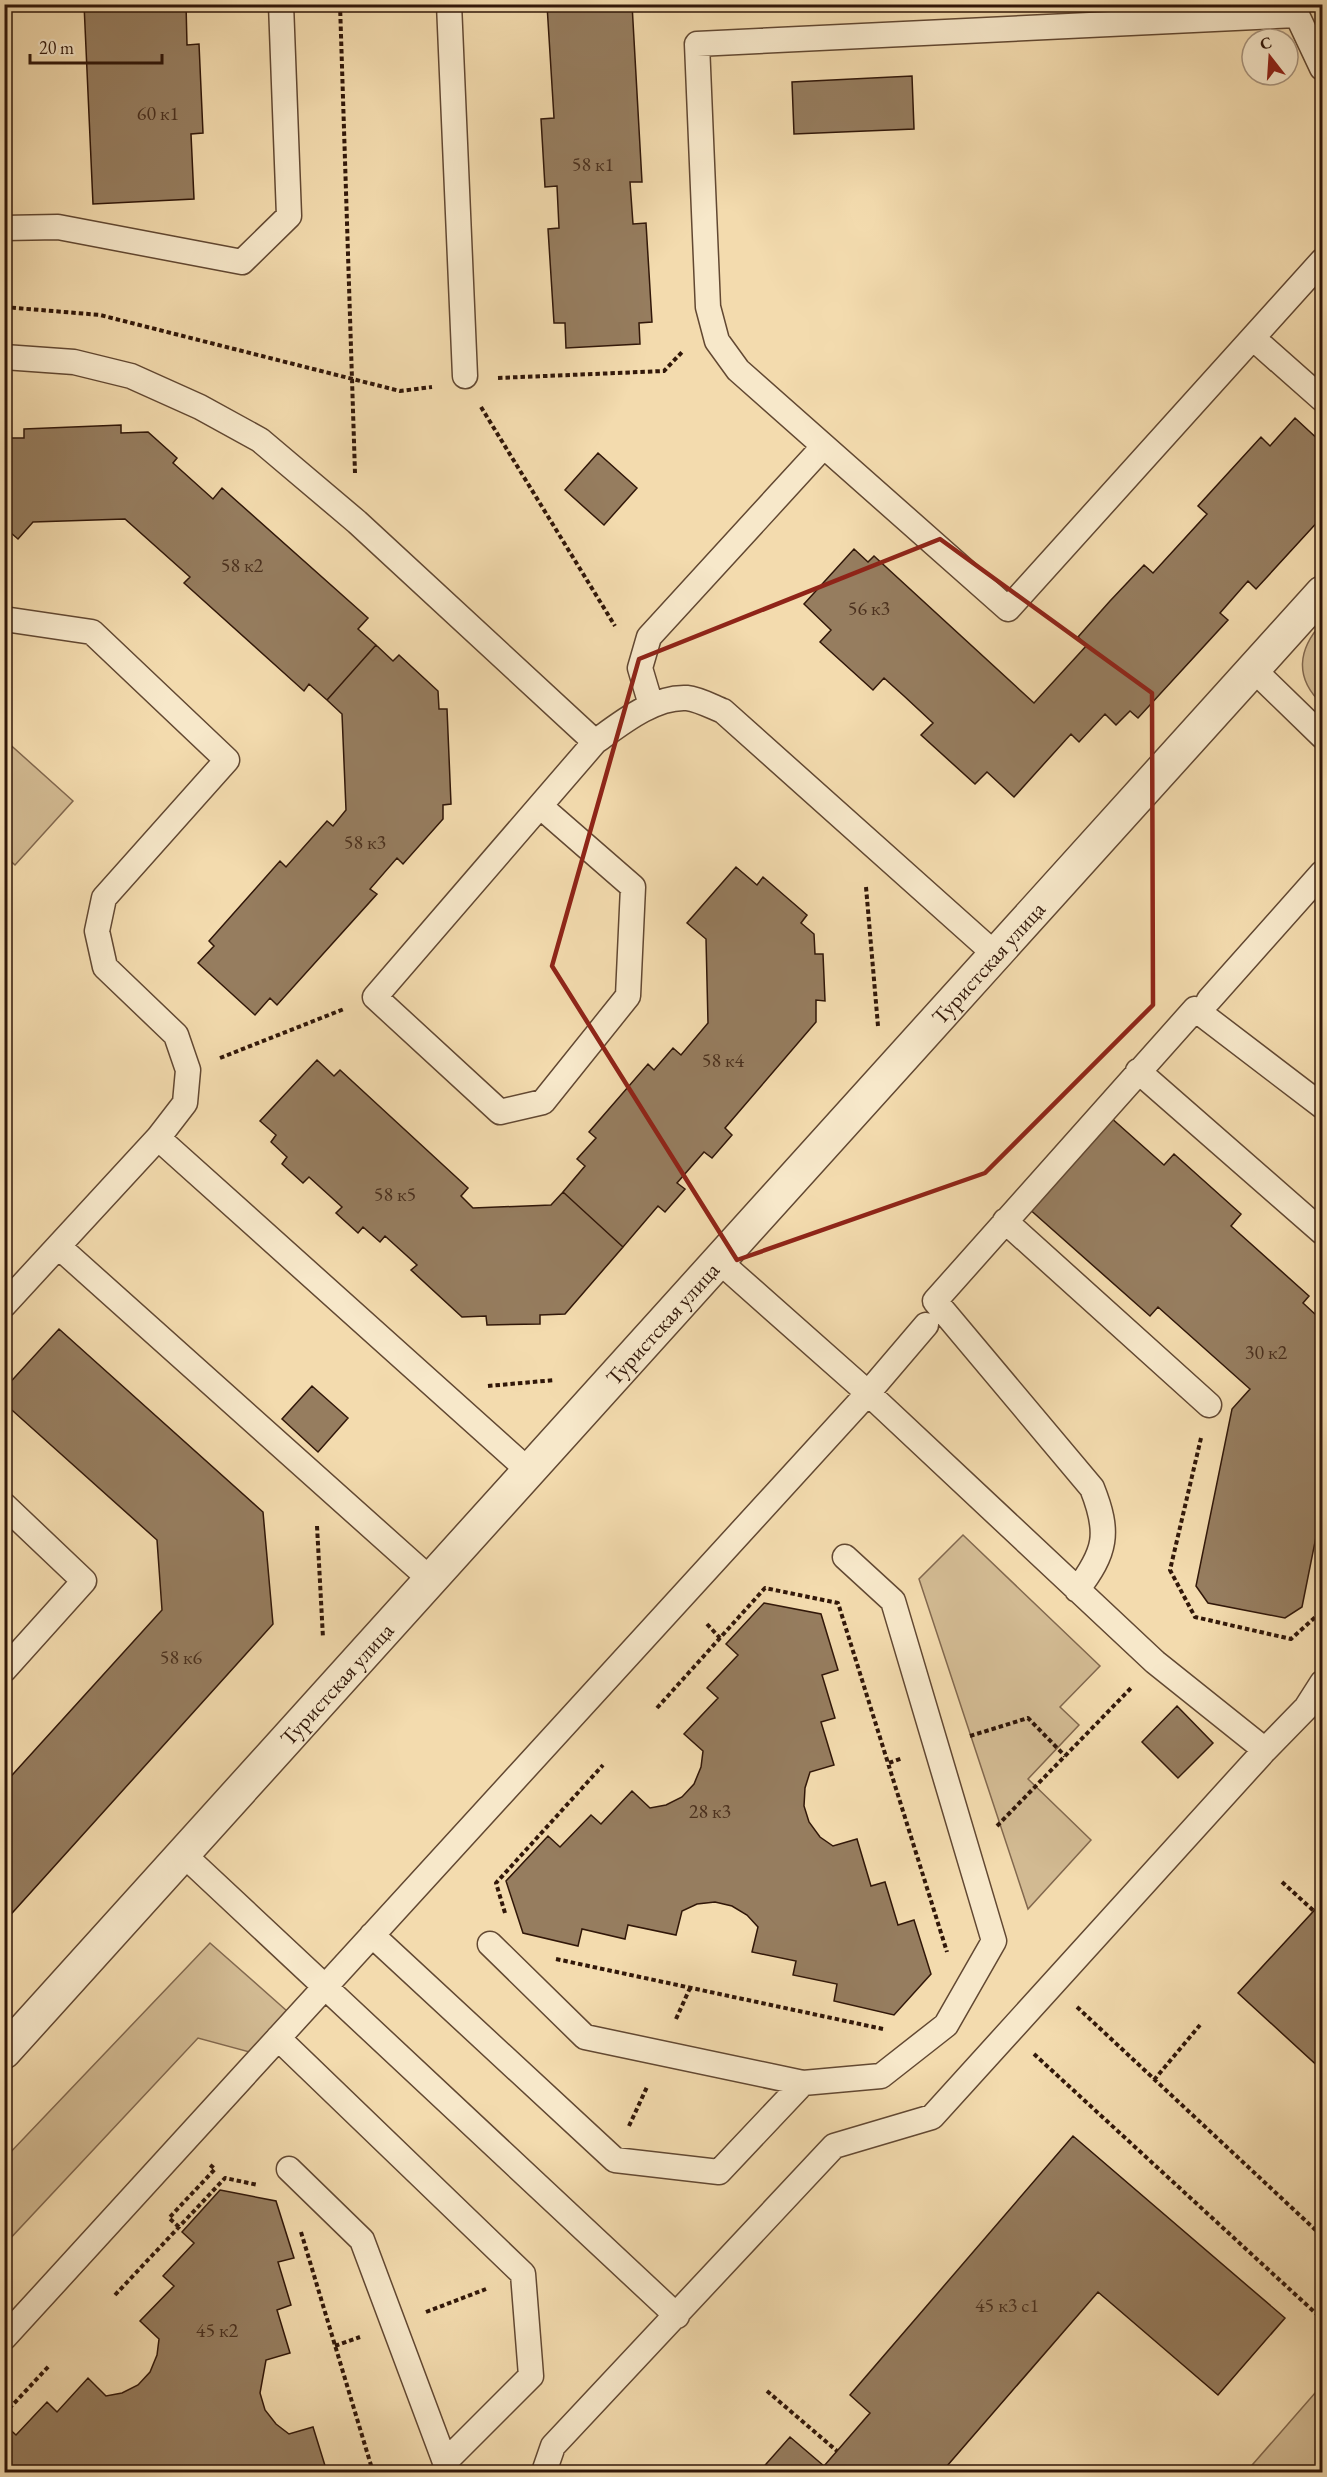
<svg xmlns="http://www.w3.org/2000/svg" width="1327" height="2477" viewBox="0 0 1327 2477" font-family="'EB Garamond',serif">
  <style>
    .green { fill: #d2ba92; stroke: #82684e; stroke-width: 1.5 }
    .building { fill: #967d5f; stroke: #311709; stroke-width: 1.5 }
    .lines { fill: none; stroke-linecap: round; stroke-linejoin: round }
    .lane-casing { stroke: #624832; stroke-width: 27 }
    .street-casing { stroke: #624832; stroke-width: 36 }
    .path { stroke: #311709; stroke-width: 4; stroke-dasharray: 4.5 3; stroke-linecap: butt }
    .lane { stroke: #f7e8ca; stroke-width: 24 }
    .street { stroke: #f7e8ca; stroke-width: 33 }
    .marked { fill: none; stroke: #8f2418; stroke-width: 4.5; stroke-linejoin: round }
    .labels { text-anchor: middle; stroke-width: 5; stroke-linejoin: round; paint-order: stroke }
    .number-label { font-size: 20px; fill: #4a301e }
    .street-label { font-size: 22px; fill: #311709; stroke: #f7e8ca }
  </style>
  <rect width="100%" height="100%" fill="#f3dbae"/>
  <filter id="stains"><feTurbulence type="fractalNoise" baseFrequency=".00333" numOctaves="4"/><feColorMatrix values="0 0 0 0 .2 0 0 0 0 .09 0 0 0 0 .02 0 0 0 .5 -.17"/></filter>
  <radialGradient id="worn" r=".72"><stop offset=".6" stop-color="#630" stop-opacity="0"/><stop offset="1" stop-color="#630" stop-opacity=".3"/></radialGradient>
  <path class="green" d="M1322 623V704C1294 678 1298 649 1322 623Z
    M5 740 73 801 15 865 5 856Z
    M963 1535 1100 1666 1060 1707 1079 1725 1028 1779 1091 1840 1028 1909 919 1579Z
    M210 1943 287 2011 253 2053 198 2038 5 2244V2158Z
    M1322 2385V2472H1246Z"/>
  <path class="building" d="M84 4H186L187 45 199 44 203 133 191 134 194 199 93 204Z
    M535 4H632L642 182H630L633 224 646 223 652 322 639 323 640 344 566 348 565 323H554L548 229 559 228 557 186 545 187 541 119 554 118 547 5Z
    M912 76 914 129 794 134 792 82Z
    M1295 418 1322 443V517L1256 589 1248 581 1220 613 1228 620 1138 718 1130 711 1116 725 1105 714 1079 742 1071 734 1014 797 987 772 975 784 921 735 933 723 904 696 884 678 873 690 820 642 831 630 804 604 854 549 868 562 874 556 1034 703 1087 645 1078 637 1110 601 1144 565 1153 573 1207 514 1198 506 1261 437 1270 446Z
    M121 425V433L148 432 177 458 173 463 213 499 222 488 368 618 358 629 376 645 327 700 309 684 304 691 184 583 190 577 125 519 33 522 18 539 4 527V442L8 438H24V429Z
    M598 453 637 488 604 525 565 490Z
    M376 645 393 661 399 655 438 691 439 709H447L451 804 443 805V819L403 864 397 858 370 889 377 894 277 1005 270 998 255 1015 198 963 214 946 209 941 280 861 286 867 327 821 333 826 346 810 342 714 327 700Z
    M736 867 757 885 763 877 807 915 801 923 814 934 815 954H823L825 1001 816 1000V1022L725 1128 732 1135 712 1158 704 1152 677 1183 685 1189 665 1212 658 1206 623 1247 563 1192 585 1166 577 1159 596 1138 589 1132 648 1064 654 1070 673 1048 681 1055 708 1023 706 939 687 923Z
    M317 1060 334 1076 340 1070 468 1188 461 1196 473 1208 551 1205 563 1192 623 1247 565 1314 540 1315V1324L487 1325 486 1316 462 1317 411 1270 417 1265 385 1236 380 1242 363 1227 358 1233 336 1213 342 1207 309 1177 303 1183 282 1164 287 1157 271 1142 276 1135 260 1121Z
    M1109 1116 1164 1165 1174 1154 1241 1214 1231 1226 1309 1296 1303 1303 1316 1315 1322 1308V1507L1302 1607 1285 1618 1208 1603 1196 1586 1232 1409 1250 1389 1158 1307 1150 1316 1027 1207Z
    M59 1329 263 1512 273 1624 4 1922V1784L162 1610 157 1540 4 1403V1389Z
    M312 1386 348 1418 318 1452 282 1419Z
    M764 1603 821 1614 838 1670 822 1675 835 1718 821 1722 834 1765 810 1772 805 1788 804 1806 809 1822 820 1837 833 1846 857 1839 871 1886 885 1882 898 1925 914 1920 931 1974 894 2015 834 2001 837 1984 793 1975 796 1961 752 1952 758 1927 747 1915 732 1906 715 1902 697 1904 682 1911 676 1935 628 1925 625 1939 582 1929 578 1946 523 1933 506 1881 548 1836 560 1847 591 1815 601 1824 632 1791 650 1808 666 1805 682 1797 694 1784 701 1767 703 1751 684 1734 718 1698 707 1688 738 1655 726 1644Z
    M1177 1706 1213 1743 1178 1778 1142 1742Z
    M1322 1902V2070L1238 1993Z
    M1073 2136 1285 2318 1218 2395 1098 2292 947 2466 954 2472H759L790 2437 824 2466 870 2413 850 2395Z
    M220 2190 276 2201 294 2258 278 2262 291 2305 277 2310 290 2353 266 2360 260 2393 265 2410 276 2424 289 2434 313 2427 327 2472H4V2424L16 2435 47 2402 57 2412 88 2378 106 2396 122 2393 138 2385 150 2372 157 2355 159 2339 140 2321 174 2286 163 2276 194 2243 182 2232Z"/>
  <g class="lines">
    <defs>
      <path id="lane" d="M449 4 465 376
        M1322 68 1297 15 697 44 708 307 717 341 738 370 1008 609 1322 261
        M4 228 58 227 242 262 289 216 281 4
        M1254 339 1322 399
        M4 357 74 362 131 376 200 407 260 440 357 522 595 742
        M4 619 92 632 227 760 104 898 97 931 105 967 176 1035 188 1070 185 1103 158 1138 4 1305
        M1254 670 1322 736
        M651 705 640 668 649 637 823 447
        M540 806 633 887 628 996 543 1102 500 1112 375 997 595 742C620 724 654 696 687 698 698 699 713 707 723 711L996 955
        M1209 1000 1322 873
        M1138 1071 1322 1232
        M158 1138 529 1471
        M1005 1221 1209 1405
        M59 1247 431 1580
        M719 1261 868 1393 1155 1662 1265 1750 1306 1708 1322 1683
        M4 1505 84 1581 4 1670
        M1077 1590C1106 1552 1110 1533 1092 1488L935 1301 1195 1009 1322 1106
        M183 1854 677 2316
        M372 1935 615 2160 719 2172 803 2083 881 2076 946 2025 994 1941 893 1601 845 1557
        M490 1944 585 2037 803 2083
        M278 2038 523 2274 531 2376 445 2462 447 2472
        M289 2169 362 2240 445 2462
        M4 2338 868 1393 926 1325
        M544 2472 553 2446 834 2146 932 2117 1265 1750"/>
      <g id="street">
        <path id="s1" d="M4 2052 1322 593"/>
      </g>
    </defs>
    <use href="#lane" class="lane-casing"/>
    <use href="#street" class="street-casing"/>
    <path class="path" d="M340 4 355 473
      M4 307 100 315 400 391 432 387
      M498 378 664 371 683 351
      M481 407 615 626
      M866 887 878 1026
      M220 1058 344 1009
      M488 1386 555 1380
      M1201 1438 1170 1570 1195 1617 1291 1639 1322 1611
      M317 1526 323 1638
      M707 1624 720 1638
      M657 1708 765 1588 838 1603 947 1952
      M970 1736 1028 1718 1065 1756
      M889 1763 903 1758
      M997 1826 1132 1687
      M1282 1882 1314 1911
      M505 1913 496 1883 603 1765
      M556 1959 883 2029
      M1077 2007 1322 2236
      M676 2019 690 1988
      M1034 2054 1322 2319
      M1154 2080 1200 2025
      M629 2126 647 2087
      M179 2227 169 2218 215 2169 209 2164
      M301 2232 373 2472
      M115 2295 225 2178 258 2185
      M426 2312 486 2289
      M335 2346 360 2337
      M767 2391 837 2451
      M4 2414 49 2366"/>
    <use href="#lane" class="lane"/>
    <use href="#street" class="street"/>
  </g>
  <path class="marked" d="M940 539 1152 693 1153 1005 985 1173 737 1260 552 966 639 659Z"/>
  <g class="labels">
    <g class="number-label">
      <text x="158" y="120">60 к1</text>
      <text x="593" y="171">58 к1</text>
      <text x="242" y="572">58 к2</text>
      <text x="869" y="615">56 к3</text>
      <text x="365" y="849">58 к3</text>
      <text x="723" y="1067">58 к4</text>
      <text x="395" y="1201">58 к5</text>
      <text x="1266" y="1359">30 к2</text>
      <text x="181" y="1664">58 к6</text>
      <text x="710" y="1818">28 к3</text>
      <text x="1007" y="2312">45 к3 с1</text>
      <text x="217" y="2337">45 к2</text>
    </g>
    <g class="street-label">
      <text dy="8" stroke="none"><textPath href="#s1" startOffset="1468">Туристская улица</textPath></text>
      <text dy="8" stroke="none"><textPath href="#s1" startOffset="982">Туристская улица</textPath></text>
      <text dy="8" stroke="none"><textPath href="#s1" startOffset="496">Туристская улица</textPath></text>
    </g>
  </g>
  <rect width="1327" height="2477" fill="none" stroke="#f3dbae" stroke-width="24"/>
  <rect x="6" y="6" width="1315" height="2465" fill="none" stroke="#311709" stroke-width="3"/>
  <rect x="12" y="12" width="1303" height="2453" fill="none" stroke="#311709" stroke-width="1.5"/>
  <g transform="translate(1270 57) rotate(343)"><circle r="28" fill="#f7e8ca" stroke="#a8947d" stroke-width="1.5"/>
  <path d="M0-4.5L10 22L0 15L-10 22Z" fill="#8f2418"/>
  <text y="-9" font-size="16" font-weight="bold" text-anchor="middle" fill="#311709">С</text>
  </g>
  <path d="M30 54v9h132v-9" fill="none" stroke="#311709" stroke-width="3"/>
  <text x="39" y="54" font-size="18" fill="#311709" stroke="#f7e8ca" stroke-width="4.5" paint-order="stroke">20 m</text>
  <rect width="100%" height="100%" filter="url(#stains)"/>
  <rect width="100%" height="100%" fill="url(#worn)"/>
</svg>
